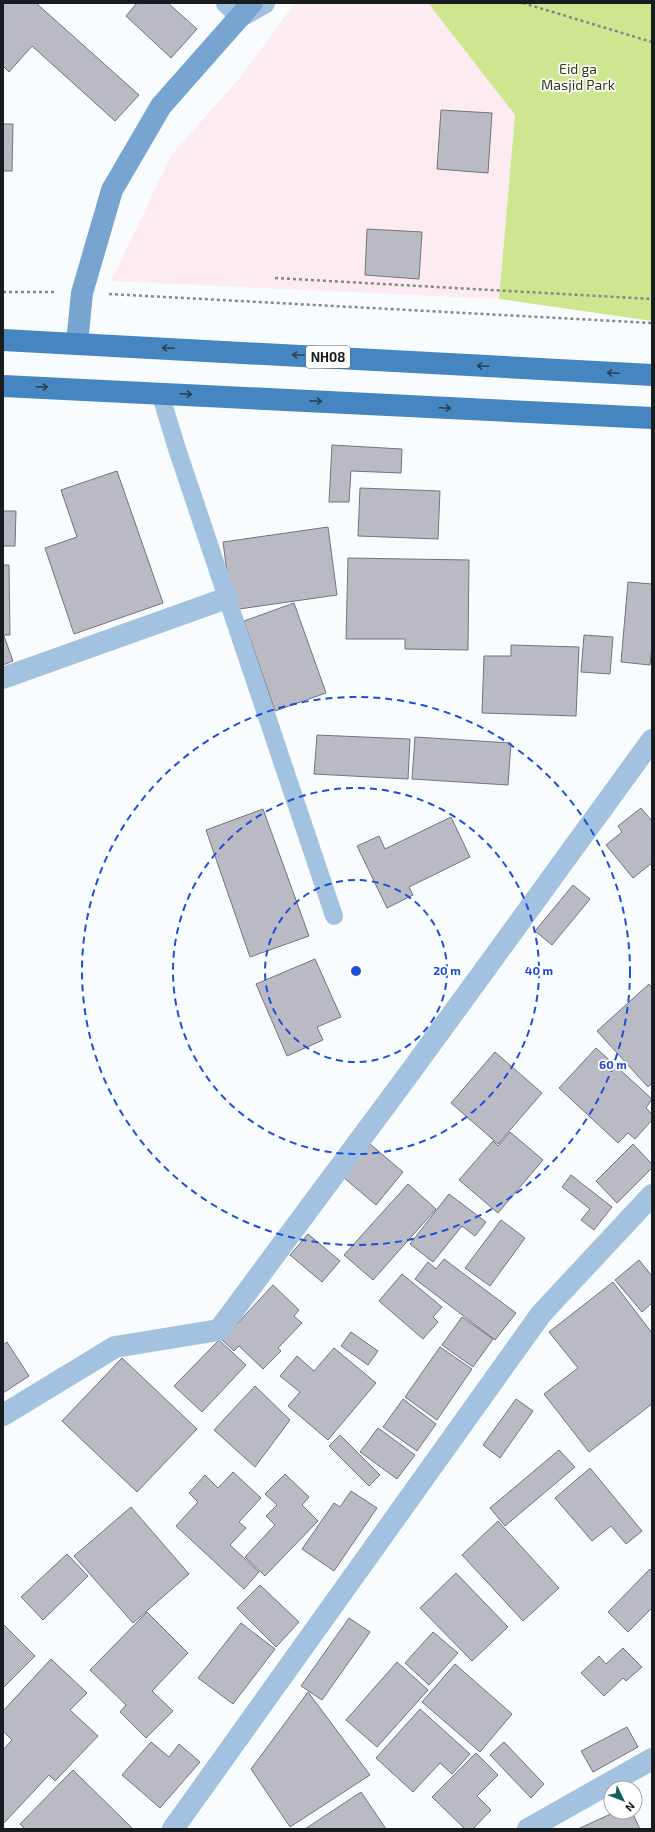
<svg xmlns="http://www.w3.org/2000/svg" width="655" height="1832" viewBox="0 0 655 1832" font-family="'Exo 2',sans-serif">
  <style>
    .commercial { fill: #fcecf1 }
    .green { fill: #cfe691 }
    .building { fill: #babac4; stroke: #73737c }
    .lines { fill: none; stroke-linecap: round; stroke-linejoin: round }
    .path { stroke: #84888b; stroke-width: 2.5; stroke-dasharray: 3 3; stroke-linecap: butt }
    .service { stroke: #a3c2df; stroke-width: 18 }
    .minor { stroke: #a3c2df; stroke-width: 22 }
    .secondary { stroke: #77a5d0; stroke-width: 22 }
    .trunk { stroke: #4686c0; stroke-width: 22 }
    .oneway { stroke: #294157 }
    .ring { fill: none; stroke: #1d4ed8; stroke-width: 2; stroke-dasharray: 7 5 }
    .labels { text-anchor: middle; stroke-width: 3.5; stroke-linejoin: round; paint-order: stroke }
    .shield { fill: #fff; stroke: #5e6062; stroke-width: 1 }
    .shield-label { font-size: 13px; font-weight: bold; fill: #191c1f }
    .park-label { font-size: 14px; fill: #303914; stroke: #fff }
    .centre { fill: #1d4ed8; stroke: #fff; stroke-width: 2 }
    .ring-label { font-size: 12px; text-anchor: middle; font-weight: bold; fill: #1d4ed8; stroke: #fff; stroke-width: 3.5; stroke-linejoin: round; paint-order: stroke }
  </style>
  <rect width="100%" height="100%" fill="#f8fcff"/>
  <path class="commercial" d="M295 3H428L515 115 499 299 111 281 172 154 238 80Z"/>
  <path class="green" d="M428 3H652V321L499 299 515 115Z"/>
  <path class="building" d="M3 3H36L139 95 115 121 32 46 9 72 3 66Z
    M137 3H168L197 29 171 58 126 16Z
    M441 110 492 113 488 173 437 169Z
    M3 124H13L12 171H3Z
    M367 229 422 232 419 279 365 275Z
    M332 445 402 449 401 473 351 471 349 502H329Z
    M117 471 163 603 74 634 45 548 77 537 61 490Z
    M360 488 440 491 438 539 358 536Z
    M3 511H16L15 546H3Z
    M328 527 337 595 232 610 223 542Z
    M348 558 469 560 468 650 405 649V639H346Z
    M3 565H9L10 635H3Z
    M628 582 652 584V647L650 665 621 662Z
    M294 603 326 693 275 711 244 621Z
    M584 635 613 637 610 674 581 672Z
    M4 636 13 661 3 665V637Z
    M511 645 579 647 576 716 482 713 484 656H511Z
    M317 735 410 739 408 779 314 774Z
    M415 737 511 743 508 785 412 779Z
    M641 808 652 821V863L633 878 606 845 622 832 618 826Z
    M263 809 309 936 250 957 206 830Z
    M451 817 470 857 409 887 413 895 387 908 357 846 379 836 385 849Z
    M573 885 590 899 552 945 535 931Z
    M315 959 341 1017 317 1027 323 1040 287 1056 256 984Z
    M649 984 652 988V1083L648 1087 597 1031Z
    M596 1048 652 1099 646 1108 652 1114V1120L635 1139 628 1133 618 1143 559 1088Z
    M495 1052 542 1093 498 1144 451 1103Z
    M510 1132 543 1160 498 1213 459 1180 493 1141 498 1146Z
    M370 1144 403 1172 376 1205 343 1177Z
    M633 1144 652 1164V1168L617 1203 596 1181Z
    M571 1175 612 1207 594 1230 581 1220 590 1209 562 1187Z
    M408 1184 436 1209 373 1280 344 1255Z
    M449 1194 486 1222 475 1236 462 1226 433 1262 410 1244Z
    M501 1220 525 1238 490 1286 465 1268Z
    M308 1234 340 1261 322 1282 290 1255Z
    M444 1259 516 1313 495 1340 415 1279 428 1262 436 1269Z
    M639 1260 652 1276V1303L642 1312 615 1280Z
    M402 1274 442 1307 433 1317 438 1322 423 1339 379 1301Z
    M613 1282 652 1333V1404L589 1452 544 1394 578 1368 549 1332Z
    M273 1285 299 1310 294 1316 302 1323 278 1348 281 1351 263 1369 239 1346 234 1351 222 1340Z
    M462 1317 493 1339 473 1367 442 1345Z
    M351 1332 378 1351 368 1365 341 1346Z
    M219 1340 246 1365 202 1412 174 1386Z
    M7 1342 29 1376 3 1393V1345Z
    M440 1347 472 1369 437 1420 405 1397Z
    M334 1348 376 1383 328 1440 288 1406 300 1392 280 1376 297 1356 314 1371Z
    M122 1358 197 1429 137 1492 62 1421Z
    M255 1386 290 1420 255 1467 214 1430Z
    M403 1399 436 1424 417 1451 383 1427Z
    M516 1399 533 1411 500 1458 483 1445Z
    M378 1428 415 1455 397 1479 360 1452Z
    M340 1435 380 1475 369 1486 329 1446Z
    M559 1450 575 1467 505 1526 490 1508Z
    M590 1468 642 1531 626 1544 611 1526 592 1541 555 1498Z
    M233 1472 261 1498 239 1522 246 1528 230 1545 259 1572 244 1589 176 1526 198 1502 189 1493 205 1475 218 1488Z
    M285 1474 309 1497 302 1505 318 1521 265 1576 245 1557 275 1525 266 1516 277 1505 265 1494Z
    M351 1491 377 1508 334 1571 302 1549 334 1503 340 1507Z
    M131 1507 189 1574 133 1623 74 1556Z
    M498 1521 559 1588 523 1621 462 1555Z
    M67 1554 88 1576 43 1620 21 1597Z
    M650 1569 652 1572V1608L628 1632 608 1612Z
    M456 1573 508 1627 472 1661 420 1608Z
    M260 1585 299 1622 276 1647 237 1608Z
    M147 1612 188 1653 152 1691 173 1711 146 1738 120 1712 126 1705 90 1670Z
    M349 1618 370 1632 322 1700 301 1686Z
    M241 1623 275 1649 233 1704 198 1678Z
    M3 1624 35 1656 3 1688Z
    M433 1632 458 1653 429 1685 405 1663Z
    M623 1648 642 1667 626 1681 623 1678 604 1696 581 1673 599 1656 606 1664Z
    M51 1659 87 1693 70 1710 98 1736 55 1781 49 1775 3 1824V1750L12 1740 3 1731V1711Z
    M397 1662 428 1690 377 1747 346 1720Z
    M455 1664 512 1714 480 1752 422 1702Z
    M308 1692 370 1775 290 1827 251 1769Z
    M420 1709 470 1754 452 1774 440 1763 413 1792 376 1758Z
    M627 1727 638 1747 593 1772 581 1751Z
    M151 1742 169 1757 179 1744 200 1762 160 1808 122 1775Z
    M504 1742 544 1784 531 1798 490 1755Z
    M476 1753 498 1775 477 1796 491 1810 473 1829H465L432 1797Z
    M73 1770 133 1829H25L20 1824Z
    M361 1792 386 1829H305Z
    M615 1812H632L640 1829H578Z"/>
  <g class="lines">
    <path class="path" d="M523 3 652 42
      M275 278 652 299
      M3 292H54
      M109 294 652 323"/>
    <path class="service" d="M160 393 177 449 334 916"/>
    <path class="minor" d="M227 3 241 16 264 3
      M3 678 227 598
      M3 1415 115 1347 219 1330 414 1067 652 740
      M173 1829 541 1314 652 1195
      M528 1829 652 1759"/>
    <path class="secondary" d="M77 343 82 293 112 190 161 106 252 3"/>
    <path class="trunk" d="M3 340 652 375
      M3 386 652 418"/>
  </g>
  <defs><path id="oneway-shaft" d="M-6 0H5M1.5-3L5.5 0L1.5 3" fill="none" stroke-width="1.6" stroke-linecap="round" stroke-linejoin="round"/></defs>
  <g class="oneway">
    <use href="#oneway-shaft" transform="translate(168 348) rotate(-177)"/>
    <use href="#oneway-shaft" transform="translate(298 355) rotate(-177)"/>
    <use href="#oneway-shaft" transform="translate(483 366) rotate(-177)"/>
    <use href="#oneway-shaft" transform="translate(613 373) rotate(-177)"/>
    <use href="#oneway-shaft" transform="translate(42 387) rotate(2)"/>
    <use href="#oneway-shaft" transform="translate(186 394) rotate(3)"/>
    <use href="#oneway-shaft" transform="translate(316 401) rotate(3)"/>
    <use href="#oneway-shaft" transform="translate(445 408) rotate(3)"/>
  </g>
  <g class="ring">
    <circle cx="356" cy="971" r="91"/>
    <circle cx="356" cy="971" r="183"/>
    <circle cx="356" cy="971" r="274"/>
  </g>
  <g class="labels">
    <rect class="shield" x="306" y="346" width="44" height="22" rx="3"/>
    <g class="shield-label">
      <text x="328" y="362">NH08</text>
    </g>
    <g class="park-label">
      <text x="578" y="74">Eid ga<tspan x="578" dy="16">Masjid Park</tspan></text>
    </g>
  </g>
  <circle cx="356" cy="971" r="6" class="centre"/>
  <g class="ring-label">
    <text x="447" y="975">20 m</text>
    <text x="539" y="975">40 m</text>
    <text x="613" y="1069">60 m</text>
  </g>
  <rect width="655" height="1832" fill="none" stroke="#191c1f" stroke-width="8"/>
  <g transform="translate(623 1800) rotate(133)"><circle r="19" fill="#ffffff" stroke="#a3a4a5"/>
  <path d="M0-3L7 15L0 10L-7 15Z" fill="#126263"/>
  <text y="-6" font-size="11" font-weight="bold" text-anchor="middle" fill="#191c1f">N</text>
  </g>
</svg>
